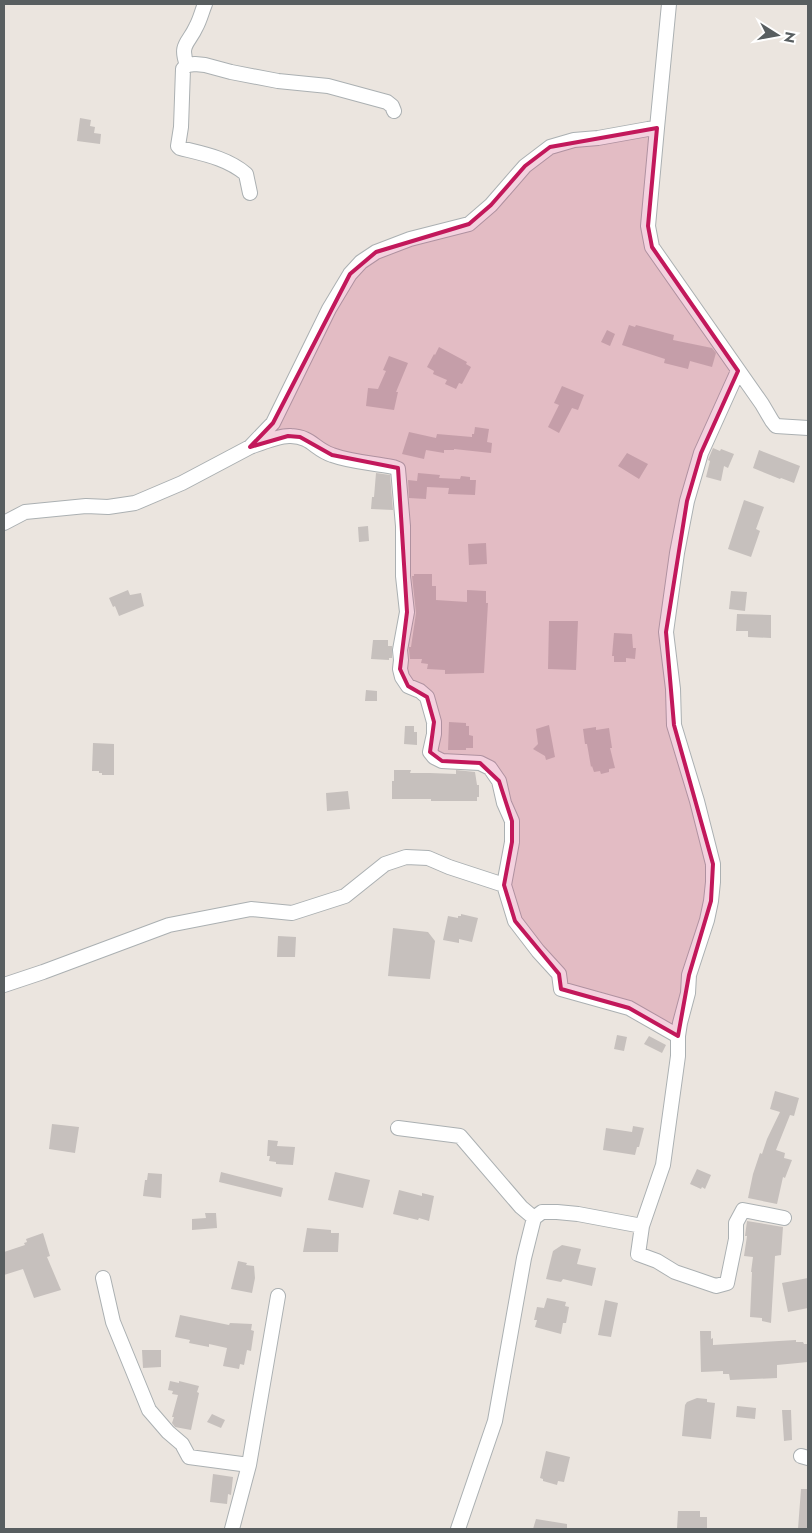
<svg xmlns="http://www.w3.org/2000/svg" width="812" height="1533" viewBox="0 0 812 1533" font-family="Jost,sans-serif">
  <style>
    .building { fill: #c6c0bd }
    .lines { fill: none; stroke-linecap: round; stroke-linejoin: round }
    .minor-casing { stroke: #abb0b2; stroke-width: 16 }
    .minor { stroke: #fff; stroke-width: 14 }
    .marked { fill: #c2185b; fill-opacity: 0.2; stroke: #c2185b; stroke-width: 4; stroke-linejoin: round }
  </style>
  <rect width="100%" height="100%" fill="#ebe5df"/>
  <path class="building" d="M80 118 91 120 90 126 95 127 94 133 101 134 100 144 77 141Z
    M629 325 635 327 636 325 674 335 673 340 712 348 716 353 712 367 690 361 688 369 664 363 665 359 622 345Z
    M607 330 615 334 610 346 601 342Z
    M439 347 467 362 466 364 471 367 462 384 459 383 456 389 445 384 447 380 433 374 434 371 427 367 434 354 435 355Z
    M389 356 408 363 396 392H398L394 410 366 406 368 388 378 389 386 371 383 370Z
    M562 386 584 395 578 410 572 408 559 433 548 427 559 405 554 403Z
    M475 427 489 429 487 442 492 443 491 453 454 449V450H444V453L426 450 424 459 402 454 409 432 436 438 437 434 472 437V434H474Z
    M713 448 720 451 721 449 734 454 728 468 724 466 721 481 706 477 710 461 708 460Z
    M759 450 800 466 794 483 781 478 780 479 753 468Z
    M627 453 648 464 639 479 618 466Z
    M376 473 390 475 393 510 371 509 372 497H374Z
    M418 473 440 475 439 478 460 479 461 476 470 477V480H476L475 495 448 494 449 488 427 487 426 499 409 498 408 480 417 481Z
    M744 500 764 507 756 529 760 531 751 557 728 549Z
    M368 526 369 541 359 542 358 527Z
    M486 543 487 564 469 565 468 544Z
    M414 574H432V586H436V600L467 602V590L486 591V603H488L484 673 445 674V670L427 669 428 664 421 663 422 659H410L409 650V647H411L416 613 412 576H414Z
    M128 590 130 595 141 593 144 606 119 616 115 606 113 607 109 598Z
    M731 591 747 592 745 611 729 609Z
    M737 614 771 615V638L748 637V631H736Z
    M549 621H578L576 670 548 669Z
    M614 633 632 634 633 648H636L635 659 626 658V662H614V656H612Z
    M373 640H388V646H392V658H389V660L371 659Z
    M366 690 377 691V701H365Z
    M449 722 466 723V726H469V735L473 736V748H466V750H448Z
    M549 725 555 757 546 760 545 756 533 749 538 744 536 729Z
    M405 726H414V732H417V745L404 744Z
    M596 727V730L609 728 612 748H610L615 768 609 769V772L601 774 600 771 594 772 592 766 591 767 587 744H585L583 729Z
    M93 743 114 744V775H102V773H99V771H92Z
    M394 770H411L410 773H430L456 774V770L475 772 477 785H479V797H477V801H431V799H392V781H394Z
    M348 791 350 809 327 811 326 793Z
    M461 914 478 918 472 942 459 939V943L443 940 448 916 458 918V916H461Z
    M393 928 428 932 435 941 430 979 388 976Z
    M278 936 296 937 295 957H277Z
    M617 1035 627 1037 624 1051 614 1049Z
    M649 1036 666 1045 662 1053 644 1044Z
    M775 1091 799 1098 794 1116 790 1115 776 1150 785 1153 784 1158 792 1160 785 1178 783 1177 777 1204 748 1198 753 1174 760 1153 762 1154 767 1139 780 1112 770 1109Z
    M52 1124 79 1127 75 1153 49 1149Z
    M633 1126 644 1128 639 1147H637L635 1155 603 1150 606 1128 632 1132Z
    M268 1140 278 1141 277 1146 295 1147 293 1165 276 1164V1162L269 1161 270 1156H267Z
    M697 1169 711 1175 705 1189 702 1187 701 1189 690 1184Z
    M221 1172 283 1188 281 1197 219 1182Z
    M335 1172 370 1180 363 1208 328 1200Z
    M148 1173 162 1174 161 1198 143 1196 145 1180H147Z
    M399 1190 422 1196V1193L434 1196 429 1221 419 1218 418 1220 393 1214Z
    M205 1213H216L217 1228 192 1230V1219L206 1218Z
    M747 1221 783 1227 781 1255 775 1256 771 1323 762 1321V1318L750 1317 752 1272H751L753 1257 744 1256 747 1236H745Z
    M307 1228 331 1230V1233H339L338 1252H303Z
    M43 1233 50 1256 47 1257 61 1290 34 1298 23 1269 4 1275V1252L25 1245 24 1243 27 1242 26 1239Z
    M562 1245 581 1249 577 1264 596 1268 592 1286 563 1279 561 1282 546 1279 553 1251Z
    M238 1261 247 1263 246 1265 254 1266 255 1278 252 1293 231 1289Z
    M808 1278V1308L788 1312 782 1283Z
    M547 1298 566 1302 565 1306 569 1307 566 1323H563L561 1334 535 1327 537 1320H534L537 1307 544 1308Z
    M605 1300 618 1303 611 1337 598 1335Z
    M180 1315 229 1325 230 1323 252 1324 251 1330 254 1331 251 1351 247 1350 244 1365 240 1364 239 1369 223 1366 227 1348 209 1344V1347L189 1343 190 1340 175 1337Z
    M700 1331H711V1339L713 1338V1345L796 1340V1342H803L804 1344H808V1362L777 1365V1378L730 1380 729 1374H723V1371L701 1372Z
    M142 1350H161V1367L143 1368Z
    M170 1381 179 1383V1381L199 1386 197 1392 199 1393 191 1430 175 1427 172 1423 174 1417H172L178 1395 172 1394 173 1391 168 1390Z
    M697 1398 707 1399V1402L715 1403 711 1439 682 1436 685 1405 687 1402Z
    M737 1406 756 1408 755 1419 736 1417Z
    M782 1410H791L792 1440 784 1441Z
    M212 1414 225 1420 221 1428 207 1422Z
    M546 1451 570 1457 564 1482 558 1481 557 1485 543 1481V1479L540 1478Z
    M213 1474 233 1477 231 1495 228 1494 227 1504 210 1502Z
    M801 1489H808L807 1529H798Z
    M678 1511H700V1517H707V1529H677Z
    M536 1519 567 1524V1529H533Z"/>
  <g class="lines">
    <defs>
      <path id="minor" d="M187 65C179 44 189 43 196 27 200 20 202 11 205 4
        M657 128 648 226 652 247 762 404 772 421 776 426 808 428
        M250 193 246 174C227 158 204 154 180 148L178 146 181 127 183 69 187 65 195 64 205 65 231 72 278 81 328 86 387 102 392 106 394 111
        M250 447C261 443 280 435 291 436 312 437 314 449 332 455 351 462 373 463 393 467L398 469 403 526V576L407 612 400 650 401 660 400 669 402 677 408 686 420 691 427 697 434 722V734L430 752 434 757 442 761 480 763 490 768 499 781 504 803 512 821V842L504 885 515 921 538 951 559 974 561 989 629 1008 678 1036V1056L663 1165 642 1226
        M4 523 25 512 86 506 108 507 135 503 182 483 250 447 273 423 329 309 350 274 361 262 376 252 410 239 469 224 491 205 525 166 550 147 574 140 598 138 648 129 657 128 669 4
        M4 985 43 972 169 925 251 909 292 913 345 896 385 864 406 857 428 858 449 867 504 885
        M678 1036 680 1023 688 993 689 975 707 920 711 901 713 882V864L697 801 674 725 673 689 666 632 677 553 687 501 701 453 738 371
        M398 1128 460 1136 521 1207 534 1218 524 1258 495 1421 458 1529
        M534 1218 542 1212H557L578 1214 642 1226 638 1254 657 1261 675 1272 716 1286 727 1283 736 1239V1223L743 1210 784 1218
        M103 1278 113 1322 149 1410 168 1432 182 1444 189 1457 249 1465
        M801 1456 808 1458
        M232 1529 249 1465 278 1296"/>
    </defs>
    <use href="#minor" class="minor-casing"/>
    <use href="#minor" class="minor"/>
  </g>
  <path class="marked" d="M657 128 648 226 652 247 738 371 701 453 687 501 666 632 674 725 713 864 711 901 689 975 678 1036 629 1008 561 989 559 974 515 921 504 885 512 842V821L499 781 480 763 442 761 430 752 434 722 427 697 408 686 400 669 407 612 398 468 332 455 300 437 288 436 250 447 273 423 350 274 376 252 469 224 491 205 525 166 550 147Z"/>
  <rect width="812" height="1533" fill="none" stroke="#585e60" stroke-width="10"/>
  <g transform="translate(777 35) rotate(101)" stroke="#ffffff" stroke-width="4" paint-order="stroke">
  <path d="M0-4L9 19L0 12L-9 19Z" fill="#585e60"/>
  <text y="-8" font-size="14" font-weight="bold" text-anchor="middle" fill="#585e60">N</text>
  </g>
</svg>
